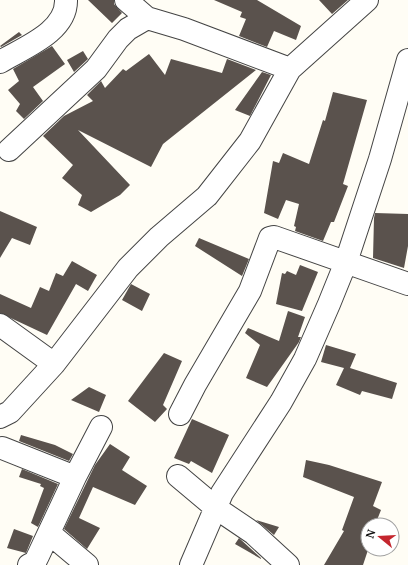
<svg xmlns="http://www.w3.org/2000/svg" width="408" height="565" viewBox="0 0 408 565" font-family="'Noto Serif',serif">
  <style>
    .building { fill: #5a524d }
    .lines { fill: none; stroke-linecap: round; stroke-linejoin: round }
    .minor-casing { stroke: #444; stroke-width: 24 }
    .minor { stroke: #fff; stroke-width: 22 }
  </style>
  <rect width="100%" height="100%" fill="#fffdf5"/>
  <path class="building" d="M88 0H114V4L122 13 112 23Z
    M214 0H257L301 26 296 40 274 31 267 47 239 36 246 19 240 17 242 12Z
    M319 0H348L332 14Z
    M19 32 22 35 1 47 0 46Z
    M52 46 65 64 33 87 43 101 24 119 16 111 20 104 8 90 19 81 13 69Z
    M83 51 88 59 74 72 67 60Z
    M149 54 165 75 171 59 222 73 227 59 256 70 163 144 151 167 78 130 130 185 120 195 91 212 78 205 82 195 62 178 73 165 43 136 64 116 93 101 87 95 101 81 105 88 123 69 126 71Z
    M262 72 271 75 250 116 235 110Z
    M333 92 367 100 343 184 348 186 334 222H331L323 241 295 231 296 227 294 226 299 204 286 200 278 219 264 213 273 161 279 163 283 153 309 164 323 120 325 121Z
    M0 211 37 227 30 245 12 238 0 258Z
    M375 213 408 214V246L404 268 373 258 374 218Z
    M199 238 249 259 242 276 195 246Z
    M72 261 97 275 88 291 76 284 47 335 0 313V294L31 308 40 287 49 291 56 273 63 276Z
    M300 265 318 272 302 311 276 304 282 273 285 274 287 271 296 275Z
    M131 284 150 294 142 311 122 300Z
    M288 311 305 317 298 337H301L299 342 267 387 246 378 260 345 245 333 248 328 279 341Z
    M326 345 356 354 350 368 397 383 392 399 362 391 360 395 336 385 344 368 321 362Z
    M164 353 182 361 163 405 167 409 155 422 128 401Z
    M89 387 106 395 99 412 71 400Z
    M192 419 229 435 212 473 191 461 189 464 174 458Z
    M21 435 55 445 73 454 69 461 19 441Z
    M110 444 130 457 122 470 147 486 135 505 93 487 79 518 100 528 87 549 64 529 95 465Z
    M306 460 329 465 382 482 373 506 381 510 375 525H368V550L363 565H324L344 531 342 530 354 497 303 477Z
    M22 469 58 484 38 527 31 523 44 488 40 486 41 484 19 477Z
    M256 520 279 527 274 535Z
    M14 529 33 536 26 553 7 548Z
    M239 538 261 558V559L235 544Z"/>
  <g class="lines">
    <defs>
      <path id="minor" d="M126 0 147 18 184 29 290 69
        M0 62C23 48 67 32 66 0
        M9 150 96 69 118 39 128 29 147 18
        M0 325 54 364
        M180 414 195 385 250 291 270 238 274 237 408 284
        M0 417 10 412 54 364 128 268 159 237 207 196 250 141 290 69 367 0
        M2 448 75 477
        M178 476 216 508 253 533 288 565
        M49 533 87 565
        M29 565 35 562 38 556 75 477 101 427
        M191 565 222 493 281 402 305 359 329 304 346 262 380 159 408 60"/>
    </defs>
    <use href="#minor" class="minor-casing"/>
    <use href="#minor" class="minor"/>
  </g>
  <g transform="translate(380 537) rotate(288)"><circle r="19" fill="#ffffff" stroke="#a0a0a0"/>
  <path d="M0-3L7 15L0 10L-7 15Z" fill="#c4262e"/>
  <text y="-6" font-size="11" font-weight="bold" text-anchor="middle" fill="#111111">N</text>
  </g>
</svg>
